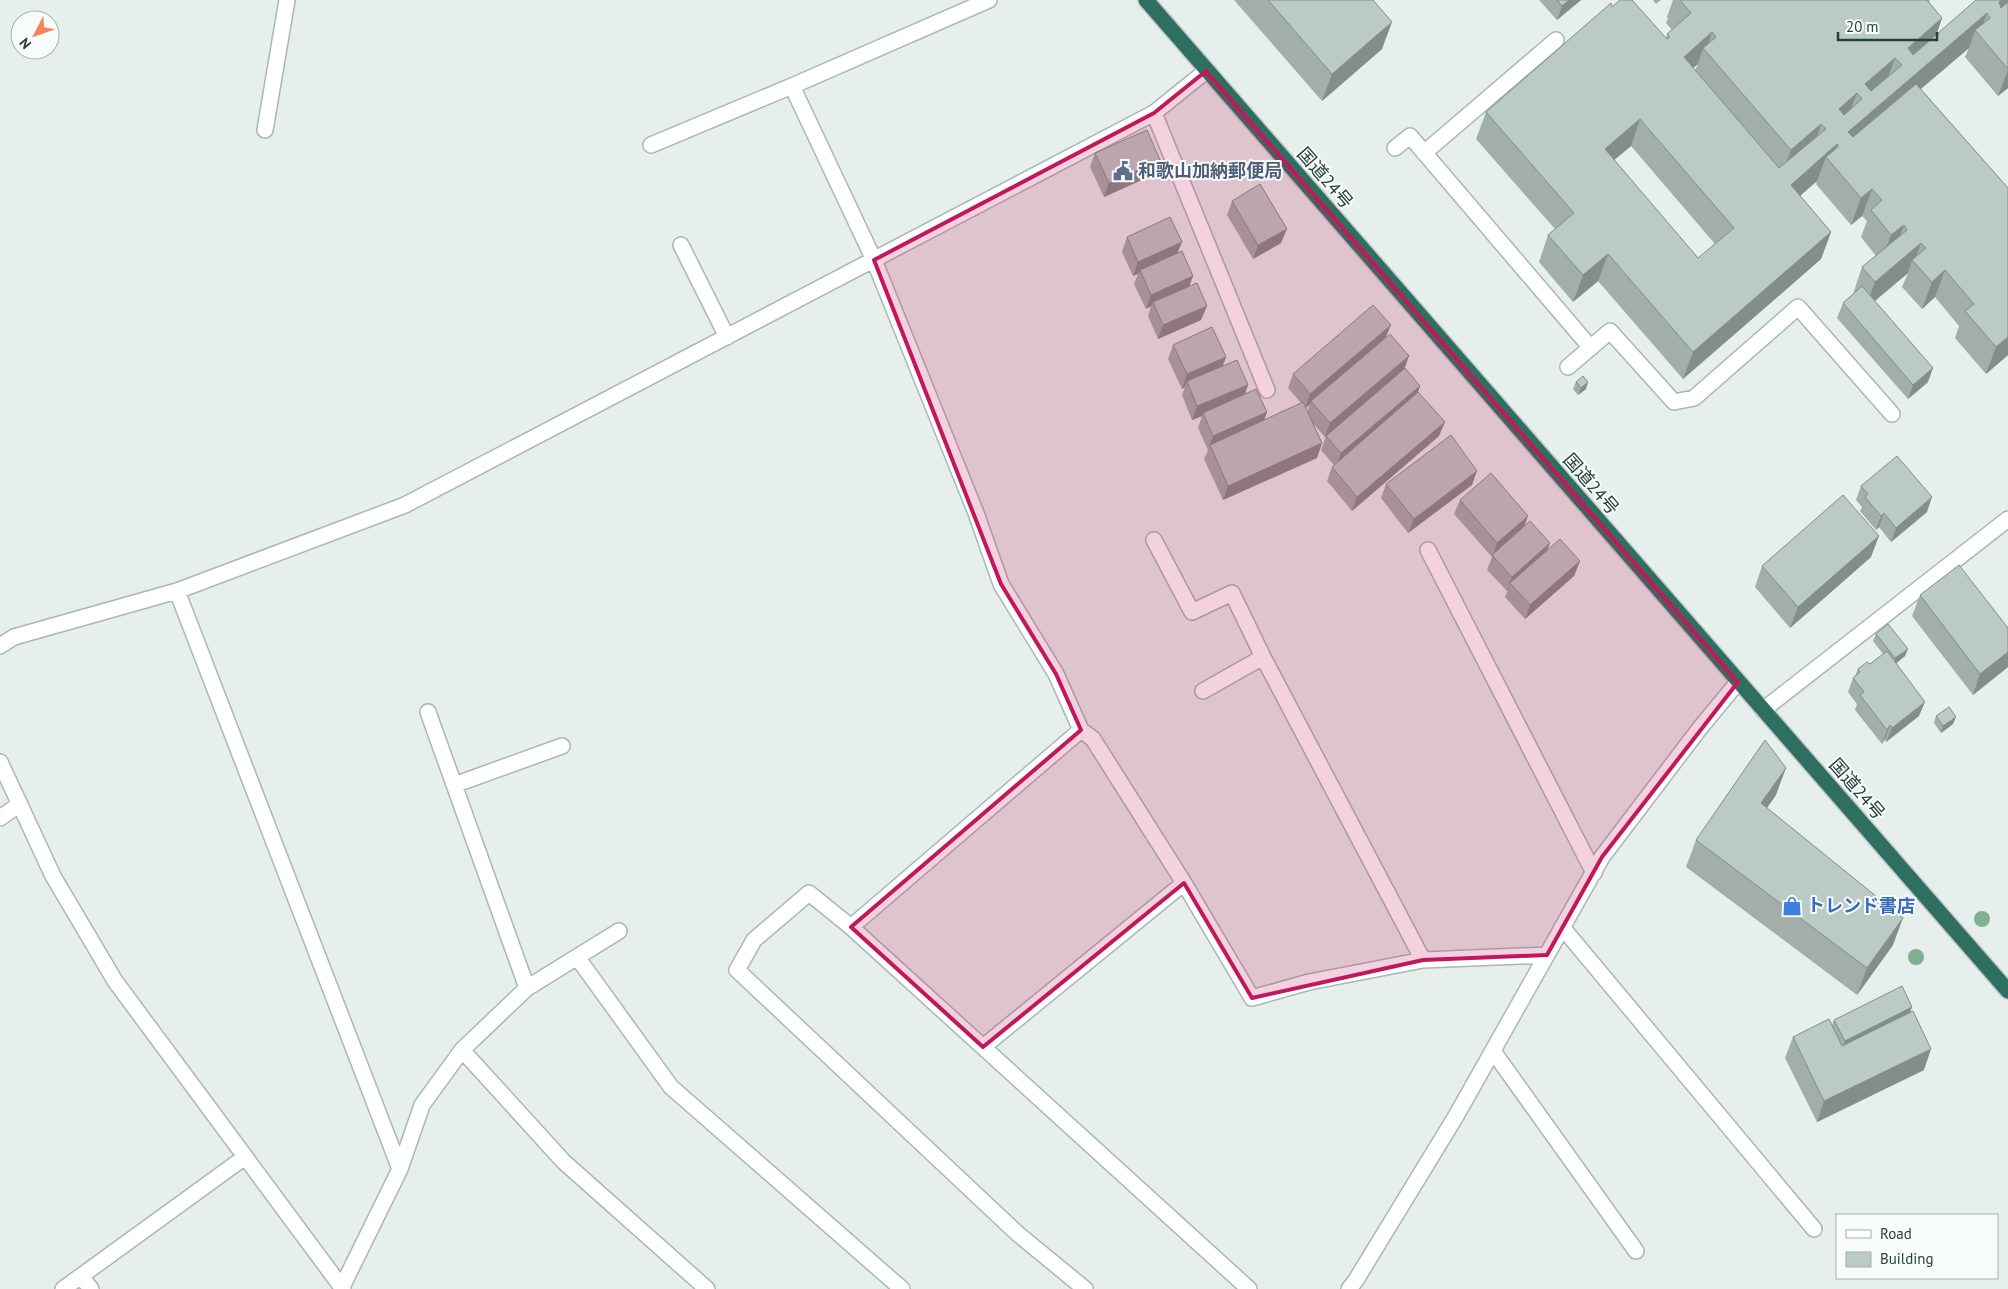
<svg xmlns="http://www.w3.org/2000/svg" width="2008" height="1289" viewBox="0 0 2008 1289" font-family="'PT Sans','Noto Sans JP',sans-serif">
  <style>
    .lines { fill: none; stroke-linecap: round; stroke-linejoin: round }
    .minor-casing { stroke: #a8b8b2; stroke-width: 18 }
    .highway-casing { stroke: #c2cac8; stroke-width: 18 }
    .minor { stroke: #fff; stroke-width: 15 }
    .highway { stroke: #2f6f62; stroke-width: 15 }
    .tree { fill: #80af93 }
    .wall { fill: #a1aea9; fill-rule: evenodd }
    .shaded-wall { fill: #838d89 }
    .building { fill: #bbcac4; stroke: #838d89; fill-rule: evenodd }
    .marked { fill: #c2185b; fill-opacity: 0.2; stroke: #c2185b; stroke-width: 4; stroke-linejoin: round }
    .labels { text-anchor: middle; stroke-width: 4; stroke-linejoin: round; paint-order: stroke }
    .service-label { font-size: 18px; font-weight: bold; fill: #4e5e75; stroke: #f7fbf9; text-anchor: start }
    .street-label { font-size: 18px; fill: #24423a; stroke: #f7fbf9 }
    .shop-label { font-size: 18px; font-weight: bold; fill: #366cbe; stroke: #f7fbf9; text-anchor: start }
  </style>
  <rect width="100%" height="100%" fill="#e6efeb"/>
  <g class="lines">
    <defs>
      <path id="minor" d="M792 86 874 260 976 513 1001 584 1056 674 1081 730 851 927 809 893 754 940 737 970 1018 1234 1085 1289
        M1154 113 1267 390
        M265 130 287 0
        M651 145 792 86 989 0
        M1395 148 1410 136 1591 348
        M1424 153 1556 40
        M681 245 727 337
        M1568 367 1610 331 1674 402 1694 398 1798 307 1892 414
        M1154 540 1192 612 1232 593 1263 657
        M1428 550 1594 873
        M177 591 400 1169
        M0 646 14 637 177 591 405 505 1154 113 1206 71
        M1203 691 1263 657 1423 960
        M1763 710 2008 519
        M428 712 527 988
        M1081 730 1093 739 1184 883 1252 998 1309 982 1423 960 1547 955
        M0 762 53 876 115 981 343 1289
        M454 785 562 746
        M0 818 20 804
        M851 927 1249 1289
        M1562 927 1814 1229
        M577 957 671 1087 902 1289
        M983 1047 1184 883
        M462 1050 564 1162 707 1289
        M1493 1051 1636 1251
        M342 1287 400 1169 422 1105 462 1050 527 988 619 931
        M63 1289 81 1276
        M91 1289 81 1276 245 1157
        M1349 1289 1356 1280 1456 1116 1602 857 1700 728 1738 682"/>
      <path id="highway" d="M1146 0 2008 991"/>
    </defs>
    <use href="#minor" class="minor-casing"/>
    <use href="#highway" class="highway-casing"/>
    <use href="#minor" class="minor"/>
    <use href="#highway" class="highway"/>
  </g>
  <g class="tree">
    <circle cx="1982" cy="919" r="8"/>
    <circle cx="1916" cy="957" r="8"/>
  </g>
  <path class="wall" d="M1234 0H1373L1382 49 1322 101Z
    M1539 0H1581L1557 20Z
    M1653 0H1661L1656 4Z
    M1673 0H1930L1929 2 1942 18 1936 35 2008 0V88L1998 96 1965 57 1969 48 1921 89 2008 188V355L1986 374 1955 338 1959 326 1935 297 1922 309 1902 287 1908 273 1875 301 1928 382 1908 399 1837 318 1843 303 1853 294 1862 267 1876 256 1861 237 1867 221 1862 216 1851 225 1816 184 1817 181 1800 196 1831 232 1821 259 1683 379 1598 281 1573 302 1539 262 1548 235 1555 229 1476 139 1486 112 1612 7 1666 38 1667 34 1672 30 1666 23 1668 18 1667 17ZM1698 64 1695 70 1693 68ZM1631 146 1715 244 1698 258 1614 160Z
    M1095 153 1160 160 1155 174 1104 197 1090 167Z
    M1232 201 1281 243 1253 259 1227 215Z
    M1127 237 1182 242 1177 254 1193 276 1189 286 1201 320 1158 339 1148 316 1151 306 1146 309 1134 284 1138 274 1133 276 1122 252Z
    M1386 336 1404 370 1420 386 1418 392 1439 436 1352 511 1327 481 1332 467 1334 465 1321 450 1326 436 1325 437 1312 422 1322 443 1317 458 1223 500 1204 459 1208 450 1198 428 1202 416 1192 420 1182 395 1185 387 1182 389 1168 359 1173 345 1226 357 1222 366 1248 385 1245 394 1267 412 1264 420 1301 403 1288 388 1293 374ZM1310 404 1307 412 1306 408Z
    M1576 382 1586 389 1578 395 1573 389Z
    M1386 484 1472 485 1408 533 1381 498Z
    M1861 486 1927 512 1891 542 1879 527 1876 530 1860 511 1862 507 1856 500Z
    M1460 500 1525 526 1547 551 1580 561 1574 576 1525 619 1505 597 1508 590 1507 591 1487 570 1492 557 1454 514Z
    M1871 557 1790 628 1755 587 1762 566Z
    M1920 595 2008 628V667L1973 695 1912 616Z
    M1876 634 1905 656 1896 663 1919 716 1886 742 1885 739 1882 744 1855 710 1857 704 1848 692 1853 678 1855 676 1858 669 1870 664 1883 654 1873 641Z
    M1936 716 1953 724 1941 733 1934 723Z
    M1776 795 1767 808 1893 945 1857 995 1686 867 1696 840Z
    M1911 1013 1924 1070 1817 1122 1785 1058 1793 1037 1832 1025 1834 1020Z"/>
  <path class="shaded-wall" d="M1569 0H1581L1557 20 1562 6Z
    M2002 0H2008V13L1989 29 1999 2Z
    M1987 13 1979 35 1975 30 1969 48 1838 159 1848 132Z
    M1942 18 1933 45 1898 75 1908 48Z
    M1392 22 1382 49 1322 101 1332 74Z
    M1712 32 1706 51 1703 48 1698 64 1674 84 1684 57Z
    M1895 58 1885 85 1862 99 1865 84Z
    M2008 70V88L1998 96Z
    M1857 93 1847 120 1839 109Z
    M1640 119 1631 146 1595 176 1605 149Z
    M1821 124 1812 151 1781 177 1791 150Z
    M1837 144 1831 163 1826 157 1817 181 1781 212 1791 185Z
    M1160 160 1155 174 1104 197 1109 183Z
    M1872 189 1862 216 1851 225 1861 198Z
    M1904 225 1894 252 1881 262 1891 235Z
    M1287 229 1281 243 1253 259 1258 245Z
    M1831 232 1821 259 1683 379 1693 352Z
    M1182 242 1176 256 1140 270 1138 274 1133 276 1138 262Z
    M1921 243 1914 262 1912 260 1908 273 1865 309 1875 282Z
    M1608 254 1598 281 1573 302 1583 275Z
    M1945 270 1935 297 1922 309 1932 282Z
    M1193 276 1188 290 1153 302 1151 306 1146 309 1151 295Z
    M1207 306 1201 320 1158 339 1163 325Z
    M1391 325 1385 339 1311 401 1310 404 1305 409 1310 394Z
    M2008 337V355L1986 374 1996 347Z
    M1409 356 1404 370 1325 437 1330 423Z
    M1226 357 1221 371 1187 381 1185 387 1182 389 1187 374Z
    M1933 368 1928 382 1908 399 1913 385Z
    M1588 382 1586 389 1578 395 1581 388Z
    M1248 385 1243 399 1203 413 1202 416 1192 420 1197 406Z
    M1420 386 1415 400 1336 467 1341 453Z
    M1267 412 1262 426 1210 445 1213 436Z
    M1445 422 1439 436 1352 511 1357 497Z
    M1322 443 1317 458 1223 500 1228 486Z
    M1477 471 1472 485 1408 533 1414 519Z
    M1932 497 1927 512 1891 542 1896 528Z
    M1884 513 1879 527 1876 530 1881 516Z
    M1528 516 1523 530 1493 556 1497 543Z
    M1879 536 1871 557 1790 628 1798 607Z
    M1550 543 1545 557 1510 583 1508 590 1507 591 1512 577Z
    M1580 561 1574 576 1525 619 1530 605Z
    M1908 649 1905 656 1893 666 1895 658Z
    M2008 652V667L1973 695 1980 674Z
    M1925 702 1919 716 1886 742 1892 728Z
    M1956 717 1953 724 1941 733 1943 726Z
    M1890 725 1885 739 1882 744 1887 730Z
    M1786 768 1776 795 1751 830 1761 803Z
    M1903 918 1893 945 1857 995 1867 968Z
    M1912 1007 1907 1022 1839 1056 1845 1041Z
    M1931 1049 1924 1070 1817 1122 1824 1101Z"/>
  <path class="building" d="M1268 0H1373L1392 22 1332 74Z
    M1557 0H1569L1562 6Z
    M1620 0H1632L1667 39 1670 37 1667 34 1691 13 1680 0H1927L1942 18 1908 48 1913 55 1976 0H2002L1999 2 2001 8 2008 2V69L1975 30 1990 18 1987 13 1848 132 1853 137 1916 84 2008 188V337L1996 347 1965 311 1974 304 1945 270 1932 282 1912 260 1926 248 1921 243 1875 282 1862 267 1907 230 1904 225 1891 235 1871 210 1882 200 1872 189 1861 198 1826 157 1839 146 1837 144 1791 185 1831 232 1693 352 1608 254 1583 275 1548 235 1574 213 1486 112 1611 3 1612 7ZM1712 32 1716 37 1703 48 1791 150 1821 124 1826 129 1779 168 1684 57ZM1895 58 1902 65 1871 91 1865 84ZM1857 93 1862 99 1844 115 1839 109ZM1640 119 1734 228 1698 258 1605 149Z
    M1147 130 1160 160 1109 183 1095 153Z
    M1260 184 1287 229 1258 245 1232 201Z
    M1170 217 1182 242 1138 262 1127 237Z
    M1182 251 1193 276 1151 295 1140 270Z
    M1197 283 1207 306 1163 325 1153 302Z
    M1862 286 1933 368 1913 385 1843 303Z
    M1373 305 1391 325 1310 394 1293 374Z
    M1212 327 1226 357 1187 374 1173 345Z
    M1390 334 1409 356 1330 423 1311 401Z
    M1237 360 1248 385 1197 406 1187 381Z
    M1405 368 1420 386 1341 453 1326 436Z
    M1583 376 1588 382 1581 388 1576 382Z
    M1256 389 1267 412 1213 436 1203 413Z
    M1418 392 1445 422 1357 497 1332 467Z
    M1303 402 1322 443 1228 486 1210 445Z
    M1451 435 1477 471 1414 519 1386 484Z
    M1897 456 1932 497 1896 528 1884 513 1881 516 1865 497 1868 494 1861 486Z
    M1491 473 1528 516 1497 543 1460 500Z
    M1843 495 1879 536 1798 607 1762 566Z
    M1530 521 1550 543 1512 577 1492 555Z
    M1560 539 1580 561 1530 605 1510 583Z
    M1959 565 2008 628V652L1980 674 1920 595Z
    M1888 624 1908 649 1895 658 1876 634Z
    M1887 651 1925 702 1892 728 1890 725 1887 730 1860 695 1864 692 1853 678 1860 672 1858 669 1867 662 1870 664Z
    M1949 707 1956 717 1943 726 1936 716Z
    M1765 740 1786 768 1761 803 1903 918 1867 968 1696 840Z
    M1902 986 1912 1007 1845 1041 1834 1020Z
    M1913 1011 1931 1049 1824 1101 1793 1037 1829 1019 1842 1046Z"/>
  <path class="marked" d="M1206 71 1738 682 1602 857 1547 955 1423 960 1252 998 1184 883 983 1047 851 927 1081 730 1056 674 1001 584 874 260 1154 113Z"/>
  <defs>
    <symbol id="civic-bare" viewBox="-9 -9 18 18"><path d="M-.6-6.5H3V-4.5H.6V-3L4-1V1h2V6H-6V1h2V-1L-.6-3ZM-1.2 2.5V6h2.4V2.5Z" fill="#5c6f8a" stroke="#f7fbf9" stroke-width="2.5" paint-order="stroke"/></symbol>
    <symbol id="shop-bare" viewBox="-9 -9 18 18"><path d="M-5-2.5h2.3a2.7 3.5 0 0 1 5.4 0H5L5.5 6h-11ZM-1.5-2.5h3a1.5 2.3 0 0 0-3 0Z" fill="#3f7fe0" stroke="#f7fbf9" stroke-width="2.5" paint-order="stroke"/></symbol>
  </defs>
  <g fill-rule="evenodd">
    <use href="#civic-bare" x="1109" y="157" width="28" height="28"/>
    <use href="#shop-bare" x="1778" y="892" width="28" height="28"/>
  </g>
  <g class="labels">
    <g class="service-label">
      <text x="1138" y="177">和歌山加納郵便局</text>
    </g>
    <g class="street-label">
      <text transform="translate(1325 178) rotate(49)" y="6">国道24号</text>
      <text transform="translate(1591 484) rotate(49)" y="6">国道24号</text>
      <text transform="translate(1857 789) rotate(49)" y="6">国道24号</text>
    </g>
    <g class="shop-label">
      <text x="1807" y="912">トレンド書店</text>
    </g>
  </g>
  <rect x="1836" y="1214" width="162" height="65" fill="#f7fbf9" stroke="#a3b1ad"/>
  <rect x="1846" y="1230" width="25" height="8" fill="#ffffff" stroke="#a3b1ad"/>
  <text x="1880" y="1239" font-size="15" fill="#24423a">Road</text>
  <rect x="1846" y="1252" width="25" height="15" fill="#bbcac4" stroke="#a3b1ad"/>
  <text x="1880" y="1264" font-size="15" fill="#24423a">Building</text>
  <g transform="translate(35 35) rotate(229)"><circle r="24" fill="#f7fbf9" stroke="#a3b1ad"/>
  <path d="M0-4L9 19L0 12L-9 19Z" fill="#f4845f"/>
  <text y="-8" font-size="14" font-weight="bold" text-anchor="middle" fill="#24423a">N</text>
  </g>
  <path d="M1838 32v8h99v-8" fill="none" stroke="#24423a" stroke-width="2.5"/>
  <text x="1846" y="32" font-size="15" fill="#24423a" stroke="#f7fbf9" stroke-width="4" paint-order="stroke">20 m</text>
</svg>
